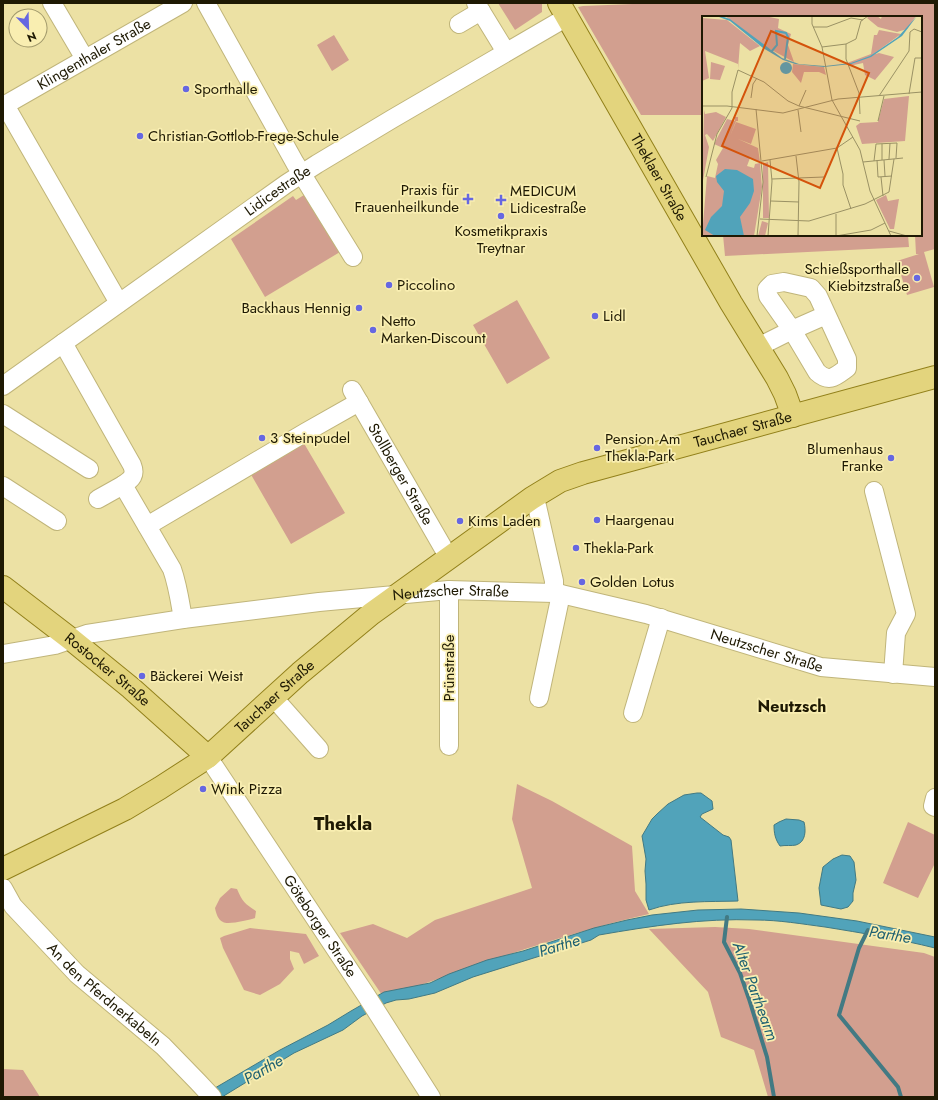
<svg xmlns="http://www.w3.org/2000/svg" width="938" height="1100" viewBox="0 0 938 1100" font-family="Jost,sans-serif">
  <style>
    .green { fill: #d29f8f }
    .water { fill: #51a3ba; stroke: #427a83 }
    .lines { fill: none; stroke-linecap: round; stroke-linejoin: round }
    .stream { stroke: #427a83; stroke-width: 4 }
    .minor-casing { stroke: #c0b57a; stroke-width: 20 }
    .major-casing { stroke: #92801a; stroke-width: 24 }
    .minor { stroke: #fff; stroke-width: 18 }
    .major { stroke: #e3d47d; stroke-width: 22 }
    .poi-dot { fill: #6667e1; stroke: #f9eeb1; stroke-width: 1.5 }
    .labels { text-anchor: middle; stroke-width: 3.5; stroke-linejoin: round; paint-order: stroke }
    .street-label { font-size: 15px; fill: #1e1903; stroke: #f9eeb1 }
    .poi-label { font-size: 15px; fill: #1e1903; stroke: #f9eeb1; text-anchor: start }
    .neighbourhood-label { font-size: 16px; font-weight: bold; fill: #1e1903; stroke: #f9eeb1 }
    .water-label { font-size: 16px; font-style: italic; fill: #1e6071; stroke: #f9eeb1 }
    .district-label { font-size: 19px; font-weight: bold; fill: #1e1903; stroke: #f9eeb1 }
    .inset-river { fill: none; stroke: #51a3ba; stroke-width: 2 }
    .inset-road { fill: none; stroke: #9a9164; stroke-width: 1 }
    .view { fill: #d4530b; fill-opacity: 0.15; stroke: #d4530b; stroke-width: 2 }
    .inset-edge { fill: none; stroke: #1e1903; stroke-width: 2 }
  </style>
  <rect width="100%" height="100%" fill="#ece1a4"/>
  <path class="green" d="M498 3H542V12L515 30Z
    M657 3H935V249L924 252 934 287 907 295 897 261 919 254H916L915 235H921V17H703V115H641L578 7 583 6Z
    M334 35 349 60 332 71 317 45Z
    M304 195 340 252 265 297 231 239 293 196 296 200Z
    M723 235H908L909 247 725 256Z
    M517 300 550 358 507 384 473 325Z
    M302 440 345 513 291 544 249 471Z
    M517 784 552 801 632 846 635 891 649 914C558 935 472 967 384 998L340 933 373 924 407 938 435 920 532 888 512 819Z
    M908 822 935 835V863L918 898 883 883Z
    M231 888 237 889C242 901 245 904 256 911L255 918C249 920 228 925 223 922 218 920 216 913 215 908L220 898Z
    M715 927 749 929 924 953 935 957V1097H768L754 1050 721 1037 708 992 649 929Z
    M250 928 306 934 319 956 304 964 299 953 290 951V959L294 969 280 984 260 995 244 990 223 948 220 938 224 936Z
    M3 1069 23 1070 40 1097H3Z"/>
  <path class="water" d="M697 793H701L712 801 713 809 702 814 700 817 723 835 729 837 731 840 738 901C709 902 677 900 649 910L646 900V884L645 871 646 859 642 836 652 819 657 814 668 804 684 795Z
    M786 819 799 820 804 822C806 830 806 842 796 845 792 846 785 845 780 846 775 839 774 833 774 825L779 822Z
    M842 855 850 856 854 862 856 880 853 893V901L848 907 841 909 821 905 819 888 823 867 833 859Z
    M741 909 799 913 857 921 935 937V948C899 939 862 933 825 927 802 924 779 920 756 920 703 918 651 926 599 935L591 940 473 977 435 993 409 999 396 1000 386 1003 362 1016 343 1030 294 1053 222 1097H202L215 1088 280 1050 328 1025 351 1011 384 992 430 983 449 974 487 960 523 951 594 928 627 920 652 915 698 910Z"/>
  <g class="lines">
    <path class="stream" d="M727 917 724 942 740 973 749 999 767 1057 774 1097
      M868 930 859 948 839 1015 898 1087 901 1097"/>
    <defs>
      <g id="minor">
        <path d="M52 3 85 59"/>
        <path d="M206 3 295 163 353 257"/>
        <path d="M476 3 506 52"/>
        <path d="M459 24 481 11"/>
        <path id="s1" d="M119 303 5 105 183 3"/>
        <path d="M63 343 132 465C136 475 132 479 123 485L172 569C178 586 180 602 183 619"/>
        <path d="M758 347 792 330 817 372C829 383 835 377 847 368V359L818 296 811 288 784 282 772 284 767 289 768 296 792 330 826 315"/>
        <path id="s2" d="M3 386 286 184 317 164 392 119 567 17"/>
        <path id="s3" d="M352 390 449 558"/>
        <path d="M3 414 89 469"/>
        <path d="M3 486 57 521"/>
        <path d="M874 491 906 614 896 633 893 674"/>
        <path d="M532 498 537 506 554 581V593"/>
        <path d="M98 499 123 485"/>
        <path d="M147 526 306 432 359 402"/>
        <path d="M449 590V746"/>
        <path id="s4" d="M3 654 55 645 87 634 183 619 319 602 449 590 554 593 561 594 646 614 821 667 935 677"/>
        <path d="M273 697 319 749"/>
        <path d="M539 698 561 594"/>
        <path d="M633 713 661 618"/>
        <path id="s5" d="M208 757 366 995 431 1097"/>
        <path d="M935 798 933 806 935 807"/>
        <path id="s6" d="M3 888 13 906 77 974 163 1046 198 1082 212 1097"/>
      </g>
      <g id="major">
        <path id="s7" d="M559 3 731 303 777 378 785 394 793 416"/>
        <path id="s8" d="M3 587 72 640 131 688 208 757"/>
        <path id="s9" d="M3 869 125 809 160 788 208 757 300 673 371 614 532 498 560 481 583 473 935 377"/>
      </g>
    </defs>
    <use href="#minor" class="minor-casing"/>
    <use href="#major" class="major-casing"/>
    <use href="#minor" class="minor"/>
    <use href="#major" class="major"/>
  </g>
  <g class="poi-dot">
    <circle cx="186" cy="89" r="4"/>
    <circle cx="140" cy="136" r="4"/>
    <path d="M466 193h4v4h4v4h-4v4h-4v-4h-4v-4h4z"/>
    <path d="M499 194h4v4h4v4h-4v4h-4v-4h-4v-4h4z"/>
    <circle cx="501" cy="216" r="4"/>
    <circle cx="917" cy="278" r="4"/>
    <circle cx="389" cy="285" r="4"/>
    <circle cx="359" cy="308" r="4"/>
    <circle cx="595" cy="316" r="4"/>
    <circle cx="373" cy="330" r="4"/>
    <circle cx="262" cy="438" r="4"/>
    <circle cx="597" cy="448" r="4"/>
    <circle cx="891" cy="458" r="4"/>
    <circle cx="597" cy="520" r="4"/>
    <circle cx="460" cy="521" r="4"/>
    <circle cx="576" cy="548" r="4"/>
    <circle cx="582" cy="582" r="4"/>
    <circle cx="142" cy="676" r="4"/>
    <circle cx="203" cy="789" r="4"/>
  </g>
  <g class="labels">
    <g class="street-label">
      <text dy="5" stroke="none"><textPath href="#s1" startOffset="331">Klingenthaler Straße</textPath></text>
      <text dy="5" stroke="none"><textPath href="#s7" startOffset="201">Theklaer Straße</textPath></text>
      <text dy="5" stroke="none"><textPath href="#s2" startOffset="337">Lidicestraße</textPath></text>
      <text dy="5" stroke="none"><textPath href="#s9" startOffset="872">Tauchaer Straße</textPath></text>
      <text dy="5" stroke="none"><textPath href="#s3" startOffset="97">Stollberger Straße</textPath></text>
      <text dy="5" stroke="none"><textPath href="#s4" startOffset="453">Neutzscher Straße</textPath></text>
      <text dy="5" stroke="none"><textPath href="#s4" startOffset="777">Neutzscher Straße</textPath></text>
      <text transform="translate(449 668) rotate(-90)" y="5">Prünstraße</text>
      <text dy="5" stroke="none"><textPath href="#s8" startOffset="133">Rostocker Straße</textPath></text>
      <text dy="5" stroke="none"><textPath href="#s9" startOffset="324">Tauchaer Straße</textPath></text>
      <text dy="5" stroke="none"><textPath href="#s5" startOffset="203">Göteborger Straße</textPath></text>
      <text dy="5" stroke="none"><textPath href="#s6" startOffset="148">An den Pferdnerkabeln</textPath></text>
    </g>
    <g class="poi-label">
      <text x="194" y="94">Sporthalle</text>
      <text x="148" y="141">Christian-Gottlob-Frege-Schule</text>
      <text x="459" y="195" text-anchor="end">Praxis für<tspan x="459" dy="17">Frauenheilkunde</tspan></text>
      <text x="510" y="196">MEDICUM<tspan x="510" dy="17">Lidicestraße</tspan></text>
      <text x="501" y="236" text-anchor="middle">Kosmetikpraxis<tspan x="501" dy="17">Treytnar</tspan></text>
      <text x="909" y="274" text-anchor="end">Schießsporthalle<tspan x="909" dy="17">Kiebitzstraße</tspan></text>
      <text x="397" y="290">Piccolino</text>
      <text x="351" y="313" text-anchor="end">Backhaus Hennig</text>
      <text x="603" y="321">Lidl</text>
      <text x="381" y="326">Netto<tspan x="381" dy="17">Marken-Discount</tspan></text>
      <text x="270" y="443">3 Steinpudel</text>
      <text x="605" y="444">Pension Am<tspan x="605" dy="17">Thekla-Park</tspan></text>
      <text x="883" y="454" text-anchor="end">Blumenhaus<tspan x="883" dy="17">Franke</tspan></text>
      <text x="605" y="525">Haargenau</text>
      <text x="468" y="526">Kims Laden</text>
      <text x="584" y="553">Thekla-Park</text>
      <text x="590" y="587">Golden Lotus</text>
      <text x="150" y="681">Bäckerei Weist</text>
      <text x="211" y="794">Wink Pizza</text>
    </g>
    <g class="neighbourhood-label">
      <text x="792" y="712">Neutzsch</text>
    </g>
    <g class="water-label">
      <text transform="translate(890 934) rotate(9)" y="6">Parthe</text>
      <text transform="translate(559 945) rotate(-17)" y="6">Parthe</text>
      <text transform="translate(756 991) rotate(70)" y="6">Alter Parthearm</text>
      <text transform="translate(263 1069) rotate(-30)" y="6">Parthe</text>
    </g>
    <g class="district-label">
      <text x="343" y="830">Thekla</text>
    </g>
  </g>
  <g transform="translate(702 16)">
    <rect width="220" height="220" fill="#ece1a4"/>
    <path d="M23 0H63L77 3 76 12 89 18 86 29 92 46 64 31ZM167 0H175L179 3 180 0H214L205 13 195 16 176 11 165 2ZM0 2 25 4 58 30 48 35 38 27 36 53V48L3 35 7 62 0 65ZM177 14 199 18 170 39 177 37 192 41 173 64 163 59 161 47 147 50 145 47 169 38 172 19H175ZM9 46 23 50 18 64 8 63ZM91 48 122 51 124 59 117 56H102L99 67 90 56ZM207 80 203 125 160 128 154 110 158 107 176 106 182 83ZM2 94 3 98 14 96 24 101 11 125 5 118 3 119 7 131 0 170ZM33 101H36V105H34L28 120 34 106 54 113 49 128 36 123 56 132 58 146 48 142 45 150 52 152 53 148 58 147 60 171 52 220H0L5 160 13 162 16 148 14 144 21 132 12 128 25 103 33 105ZM66 146 67 202H61V148ZM184 179 186 185 197 183 192 213H188L174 184ZM60 205 66 207 63 220H56Z" fill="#d29f8f"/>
    <path d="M0 0H19L28 3 80 42 97 48 123 50 149 47 168 40 196 21 215 0 200 20 169 41 149 48 122 51 93 48 81 44 61 32 28 5 17 1ZM78 52a6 6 0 1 1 12 0a6 6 0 1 1-12 0ZM23 153 35 154 51 163 52 175 48 187 38 201 42 220H13L3 214 9 201 20 190 22 175 15 166 14 160Z" fill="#51a3ba"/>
    <path class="inset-river" d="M69 36 75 29 74 15 84 17 86 21 83 43"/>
    <path class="inset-road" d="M110 0V8L120 31 130 84M111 11H125L149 2 161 4M144 28V43L157 77 158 98M120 31 144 28 154 23 159 5 166 0M207 78 213 42H220M177 80 207 35 208 16 212 13 220 16M49 82 51 68 55 62M130 84 158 134 168 175 189 220M0 90H25L81 97 136 83 220 76M97 90 104 74M54 93 61 166 55 220M96 94 99 116M176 105 182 80M135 132 141 158V169L149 193M94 140 97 166 96 220M187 143 188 127M175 144 176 161 190 160M180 144V128M182 144 183 160M60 145 135 132 151 121M172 145 174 128 195 127 194 142M161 146 201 142M4 161 15 118 30 92V76L36 54 62 66 86 85 97 90 158 105M179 161 181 180M70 163 122 161M69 185 97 186M134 198V220M58 203 107 205 163 188 187 176 192 143M187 215 205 220M66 220 70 165 68 144M134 220 169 214 183 207"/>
    <path class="view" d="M69 15 167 57 118 172 20 130Z"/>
    <rect width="220" height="220" class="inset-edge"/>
  </g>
  <rect width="938" height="1100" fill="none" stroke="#1e1903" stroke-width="8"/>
  <g transform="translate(28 28) rotate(157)"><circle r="19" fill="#f9eeb1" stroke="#a1996b"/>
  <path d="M0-3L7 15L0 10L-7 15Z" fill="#6667e1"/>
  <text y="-6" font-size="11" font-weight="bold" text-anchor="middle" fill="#1e1903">N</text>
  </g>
</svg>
